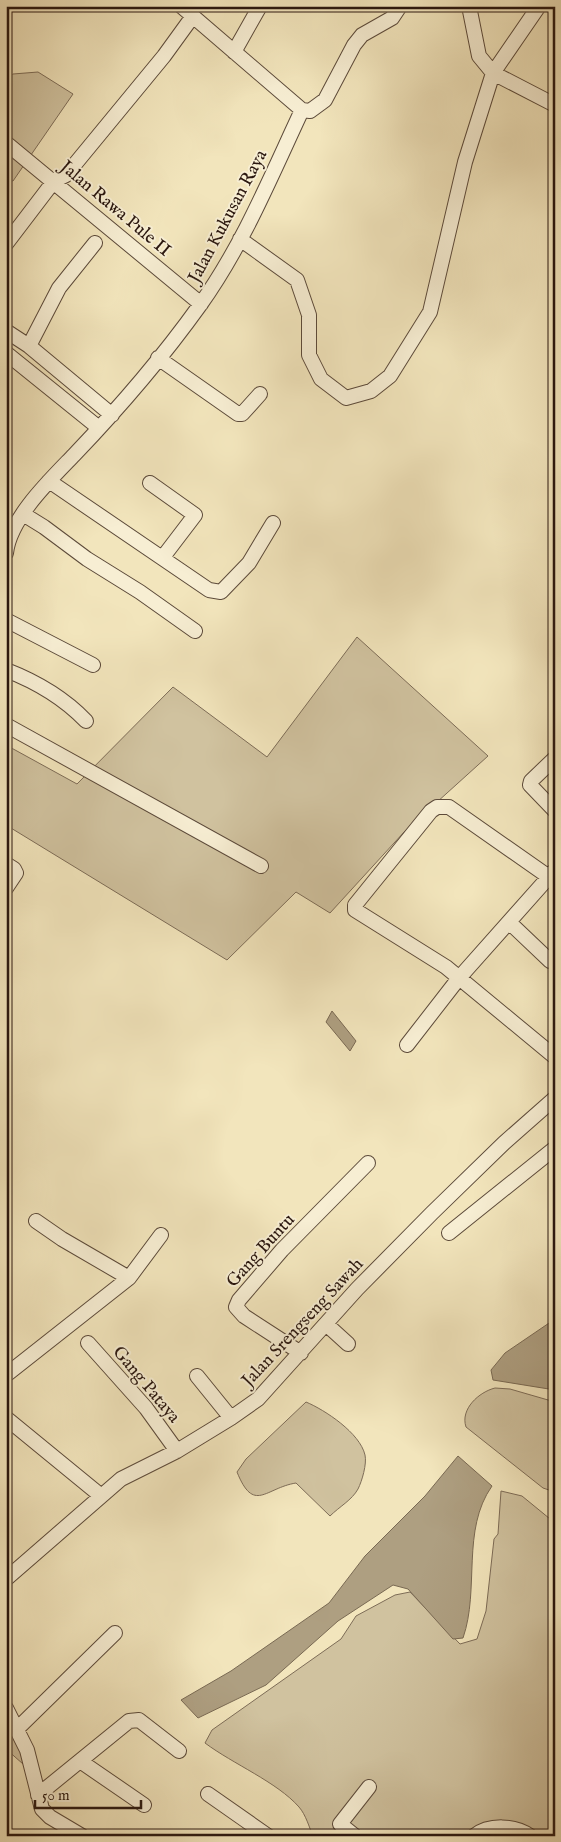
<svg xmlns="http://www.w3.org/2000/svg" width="561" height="1842" viewBox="0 0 561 1842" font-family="'IM FELL English',serif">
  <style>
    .green { fill: #d0c29f; stroke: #7d6c57 }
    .water { fill: #ae9f81; stroke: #796953 }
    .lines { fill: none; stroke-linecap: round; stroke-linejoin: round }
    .minor-casing { stroke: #5c4a3a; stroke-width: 16 }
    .minor { stroke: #f7eed3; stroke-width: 14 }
    .labels { text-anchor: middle; stroke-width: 4; stroke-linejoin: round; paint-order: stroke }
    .street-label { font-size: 18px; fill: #2a170f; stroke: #f7eed3 }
  </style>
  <rect width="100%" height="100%" fill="#f2e5bc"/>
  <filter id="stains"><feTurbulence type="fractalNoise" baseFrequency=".004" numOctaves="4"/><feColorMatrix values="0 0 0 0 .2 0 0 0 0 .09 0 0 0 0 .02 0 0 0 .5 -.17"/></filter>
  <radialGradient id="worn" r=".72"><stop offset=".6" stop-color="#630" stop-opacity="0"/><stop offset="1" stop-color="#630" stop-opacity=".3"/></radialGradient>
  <path class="green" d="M38 72 73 94 13 181H6V79L13 74Z
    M357 637 488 756 405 831 330 913 296 892 227 960 6 825V745L77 784 173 687 267 757Z
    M495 1388 510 1389 555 1402V1492L543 1488 466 1427C460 1409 479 1392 495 1388Z
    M306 1402C325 1410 360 1433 365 1455 367 1464 362 1481 358 1489 352 1500 339 1507 330 1516L296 1483C265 1488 254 1514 237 1472L246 1459Z
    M501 1491 522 1496 555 1523V1836H313C309 1827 306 1815 299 1807 277 1782 233 1764 205 1743L212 1730 341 1639 356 1616 395 1595 410 1592 460 1644 477 1639 486 1611 494 1539 498 1534Z
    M6 1723 30 1751 23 1764 6 1749Z"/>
  <path class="water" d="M332 1011 356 1041 350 1051 326 1022Z
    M555 1319V1390L493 1380 491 1370 505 1353Z
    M458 1456 492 1486C461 1530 480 1589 463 1638L453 1639 408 1589 393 1585 338 1621 266 1685 198 1718 181 1700 231 1671 329 1603 365 1556 425 1496Z"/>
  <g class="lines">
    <defs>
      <path id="minor" d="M181 6 302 110
        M469 6 479 56 493 73 555 105
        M234 52 260 6
        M302 110 310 111 325 100 354 45 362 35 392 18 400 6
        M6 143 201 304
        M240 239 297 280 309 315V355L321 379 346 398 371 391 390 376 430 312 465 162 493 73 539 6
        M6 244 54 181 66 175 164 56 193 16
        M6 331 29 346 112 415
        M29 346 59 288 95 243
        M6 353 99 428
        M158 358 238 414H242L260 394
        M49 481 209 590 221 592 249 563 273 523
        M150 483 195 515 163 557
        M23 514 44 527 87 559 140 592 195 631
        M6 553C10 518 50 480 74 455 119 408 162 358 200 305 243 245 271 176 302 110
        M6 620 93 665
        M6 670C37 682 63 697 86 721
        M6 725 261 866
        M555 758 531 781 530 785 555 811
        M6 864 14 869 16 873 6 888
        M549 877 449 807H437L431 811 355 905V910L446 967 555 1057
        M509 922 550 961
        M407 1045 459 978 555 870
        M36 1221 62 1239 129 1278
        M449 1233 555 1148
        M326 1324 348 1344
        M88 1343 146 1408 177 1451
        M301 1353 244 1316 236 1307 239 1300 282 1250 368 1163
        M6 1375 129 1278 161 1235
        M197 1376 231 1418
        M6 1418 100 1495
        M6 1579 121 1479 177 1451 231 1418 258 1399 357 1289 432 1213 504 1143 555 1098
        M6 1708 27 1750 42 1809 50 1817 82 1836
        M17 1729 115 1633
        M80 1761 144 1805
        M208 1794 268 1836
        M38 1795 129 1721 139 1720 179 1751
        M355 1836 340 1824 369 1787
        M474 1836C489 1824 515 1825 530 1836"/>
    </defs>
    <use href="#minor" class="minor-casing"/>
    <use href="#minor" class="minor"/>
  </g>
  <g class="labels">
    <g class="street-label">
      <text transform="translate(116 208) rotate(40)" y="6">Jalan Rawa Pule II</text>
      <text transform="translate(227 216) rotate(-62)" y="6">Jalan Kukusan Raya</text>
      <text transform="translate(260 1250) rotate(-48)" y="6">Gang Buntu</text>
      <text transform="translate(302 1322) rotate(-47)" y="6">Jalan Srengseng Sawah</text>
      <text transform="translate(147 1384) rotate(50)" y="6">Gang Pataya</text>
    </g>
  </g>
  <rect width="561" height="1842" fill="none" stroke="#f2e5bc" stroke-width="25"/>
  <rect x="8" y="8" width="546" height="1827" fill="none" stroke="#2a170f" stroke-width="2.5"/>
  <rect x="12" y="12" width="536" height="1817" fill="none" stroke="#2a170f"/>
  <path d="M35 1800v8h106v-8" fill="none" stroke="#2a170f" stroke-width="2.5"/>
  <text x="42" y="1800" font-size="15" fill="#2a170f" stroke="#f7eed3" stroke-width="4" paint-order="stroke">50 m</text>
  <rect width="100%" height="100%" filter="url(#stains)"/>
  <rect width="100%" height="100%" fill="url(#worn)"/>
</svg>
